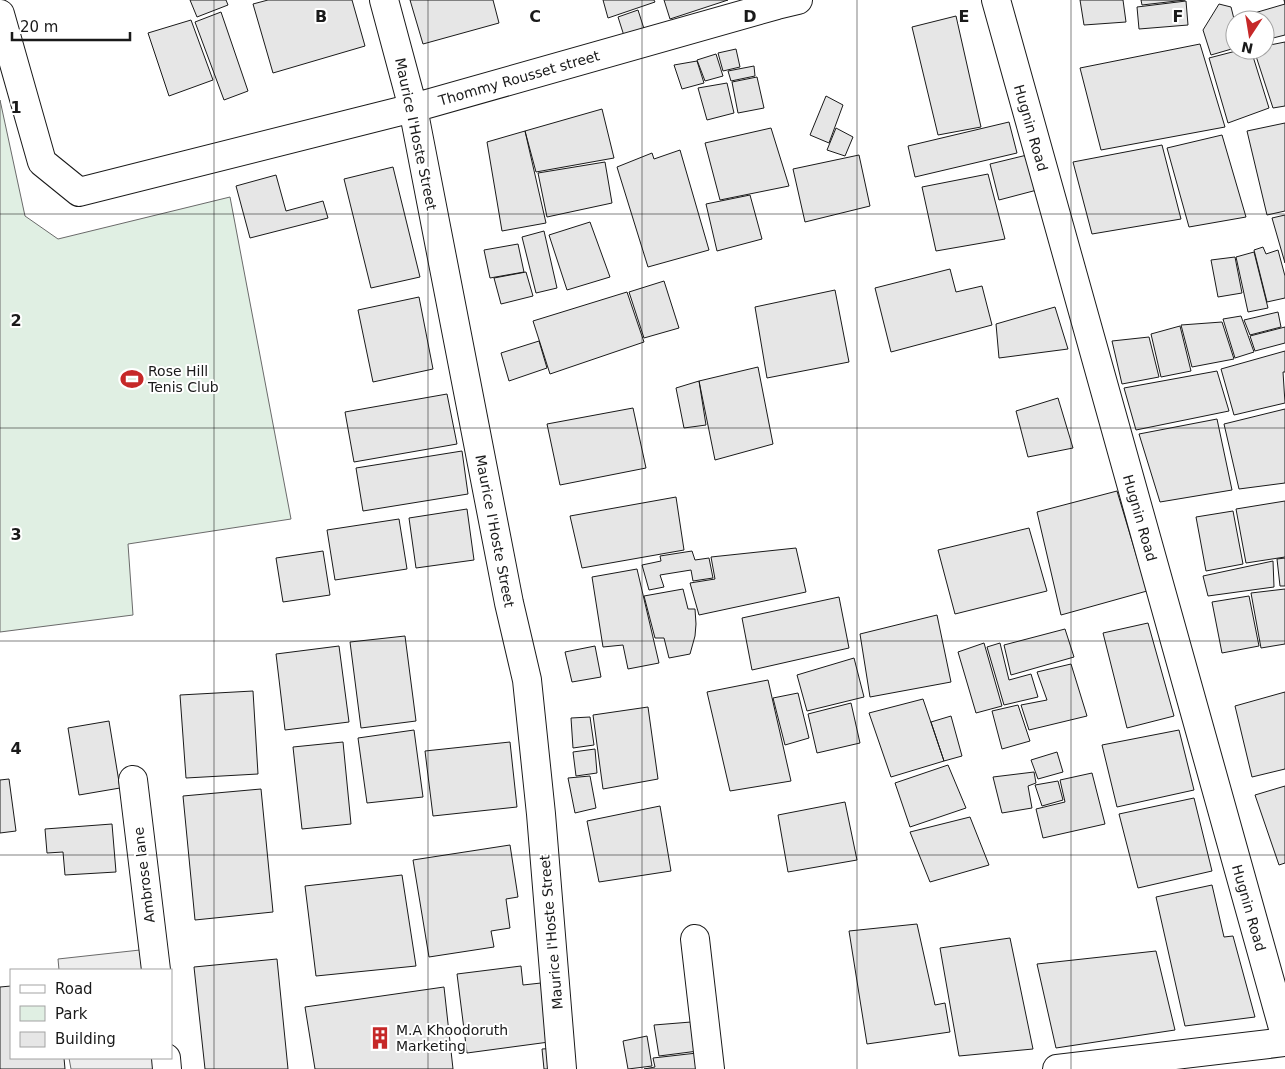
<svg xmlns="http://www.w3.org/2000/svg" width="1285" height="1069" viewBox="0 0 1285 1069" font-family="'DejaVu Sans',sans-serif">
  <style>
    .green { fill: #e0efe3; stroke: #6a6a6a }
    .parking { fill: #ededed; stroke: #6a6a6a }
    .building { fill: #e6e6e6; stroke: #1a1a1a }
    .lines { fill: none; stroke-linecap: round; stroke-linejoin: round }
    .minor-casing { stroke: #1a1a1a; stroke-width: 30 }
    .major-casing { stroke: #1a1a1a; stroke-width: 30 }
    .minor { stroke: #fff; stroke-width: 28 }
    .major { stroke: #fff; stroke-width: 28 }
    .grid { fill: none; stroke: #1a1a1a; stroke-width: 1; stroke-opacity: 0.55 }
    .labels { text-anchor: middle; stroke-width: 4; stroke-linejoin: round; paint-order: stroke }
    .street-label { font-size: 14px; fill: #1a1a1a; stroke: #fff }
    .poi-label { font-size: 14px; fill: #1a1a1a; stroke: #fff; text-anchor: start }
    .grid-label { font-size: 16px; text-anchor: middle; font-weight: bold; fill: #1a1a1a; stroke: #fff; stroke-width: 4; stroke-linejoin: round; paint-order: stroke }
  </style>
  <rect width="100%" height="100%" fill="#fff"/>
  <path class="green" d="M0 100 25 216 58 239 230 197 291 519 128 544 133 615 0 632Z"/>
  <path class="parking" d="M140 950 142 970H59L58 959Z
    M69 1058H152L154 1069H71Z"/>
  <path class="building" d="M190 0H226L228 5 197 17Z
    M268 0H352L365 46 273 73 253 4Z
    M410 0H493L499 23 423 44Z
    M603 0H654L655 2 608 18Z
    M664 0H728L670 19Z
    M1080 0H1123L1126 22 1084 25Z
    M1141 0H1185L1142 5Z
    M1284 0H1285V35L1265 40V20H1235V48L1211 55 1203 30 1219 4 1231 7 1234 19 1285 4Z
    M1186 1 1188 25 1139 29 1137 7Z
    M638 10 646 35 626 42 618 17Z
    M221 12 248 91 224 100 195 22Z
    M956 16 981 127 938 135 912 27Z
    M191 20 213 80 169 96 148 33Z
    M1285 42V106L1273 108 1254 50H1265V46Z
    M1200 44 1225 127 1101 150 1080 68Z
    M736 49 740 67 723 71 718 53Z
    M1240 50H1251L1269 108 1228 123 1209 58Z
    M716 54 723 76 705 81 697 60Z
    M697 61 704 83 682 89 674 65Z
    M754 66 755 76 731 81 728 71Z
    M757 77 764 108 738 113 732 82Z
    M727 83 734 113 707 120 698 88Z
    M826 96 843 105 829 143 810 135Z
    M602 109 614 158 536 172 525 131Z
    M1009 122 1017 153 915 177 908 146Z
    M1285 123V211L1267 215 1247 131Z
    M771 128 789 186 720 200 705 143Z
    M836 128 853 137 845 156 827 150Z
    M525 131 546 223 502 231 487 142Z
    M1222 135 1246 217 1189 227 1167 148Z
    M1162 145 1181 219 1092 234 1073 162Z
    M680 150 709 250 648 267 617 167 652 153 654 159Z
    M859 155 870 206 805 222 793 169Z
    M1027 155 1037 190 999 200 990 164Z
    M605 162 612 203 547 217 538 173Z
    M393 167 420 277 371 288 344 179Z
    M988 174 1005 239 936 251 922 187Z
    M276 175 286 211 323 201 328 218 250 238 236 186Z
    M750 195 762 239 717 251 706 204Z
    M1285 215V263L1272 218Z
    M590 222 610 277 567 290 549 235Z
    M544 231 557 288 536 293 522 237Z
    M518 244 524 272 490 278 484 250Z
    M1263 247 1266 254 1278 250 1285 276V298L1267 302 1254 250Z
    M1254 252 1268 308 1248 312 1236 257Z
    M1235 257 1242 293 1218 297 1211 260Z
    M950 269 956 292 982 286 992 325 891 352 875 288Z
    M526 272 533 296 501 304 494 278Z
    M664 281 679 328 644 338 629 292Z
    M835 290 849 362 767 378 755 307Z
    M627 292 644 342 550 374 533 321Z
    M419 297 433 369 373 382 358 310Z
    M1055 307 1068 349 999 358 996 324Z
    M1278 312 1281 327 1250 335 1244 320Z
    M1241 316 1254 352 1235 358 1223 319Z
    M1222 322 1234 359 1192 367 1181 325Z
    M1180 326 1191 371 1161 377 1151 334Z
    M1285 327V343L1255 351 1250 336Z
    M1149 337 1159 377 1122 384 1112 341Z
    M539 341 547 368 509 381 501 353Z
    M1285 351V372H1283L1285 403 1234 415 1221 369Z
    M758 367 773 444 715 460 699 381Z
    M1217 371 1229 411 1136 430 1124 388Z
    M699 381 706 425 684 428 676 388Z
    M447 394 457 444 354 462 345 412Z
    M1058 398 1073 448 1028 457 1016 411Z
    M633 408 646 468 560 485 547 424Z
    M1285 409V483L1239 489 1224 424Z
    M1217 419 1232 490 1160 502 1139 434Z
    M462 451 468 494 363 511 356 468Z
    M1117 491 1147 591 1061 615 1037 512Z
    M676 497 684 550 582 568 570 516Z
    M1285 501V557L1246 563 1236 509Z
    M467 509 474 560 416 568 409 518Z
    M1233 511 1243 564 1206 571 1196 517Z
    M399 519 407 569 335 580 327 530Z
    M1029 528 1047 591 955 614 938 550Z
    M796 548 806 592 699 615 690 583 715 579 711 557Z
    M323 551 330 595 283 602 276 558Z
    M692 551 695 560 709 558 713 578 693 581 691 570 660 575 664 587 649 590 642 565 661 561 660 556Z
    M1285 558V586H1280L1277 559Z
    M1273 561 1274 587 1208 596 1203 576Z
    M637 569 659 663 628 669 623 645 603 647 592 577Z
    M683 589 688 609H695L696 624 695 636 690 654 669 658 664 638H655L644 596Z
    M1285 589V644L1261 648 1251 593Z
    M1249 596 1259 646 1222 653 1212 602Z
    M839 597 849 648 752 670 742 618Z
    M937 615 951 682 870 697 860 634Z
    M1148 623 1174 716 1127 728 1103 633Z
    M1065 629 1074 657 1011 675 1004 645Z
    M405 636 416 721 361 728 350 642Z
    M984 643 1002 706 976 713 958 652Z
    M1000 643 1009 680 1031 674 1038 697 1004 705 987 647Z
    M339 646 349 722 285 730 276 654Z
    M595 646 601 677 572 682 565 652Z
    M854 658 864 697 807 711 797 675Z
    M1071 664 1087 716 1029 730 1021 705 1047 700 1037 672Z
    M768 680 791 781 730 791 707 692Z
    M253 691 258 774 186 778 180 695Z
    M1285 692V769L1252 777 1235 706Z
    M798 693 809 738 785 745 773 698Z
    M923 699 944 761 891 777 869 713Z
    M851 703 860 743 817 753 808 714Z
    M1018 705 1030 741 1002 749 992 711Z
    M648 707 658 779 603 789 593 715Z
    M951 716 962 756 944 761 931 722Z
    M590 717 594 745 573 748 571 718Z
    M109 721 120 788 79 795 68 728Z
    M414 730 423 797 367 803 358 738Z
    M1179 730 1194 790 1117 807 1102 745Z
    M343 742 351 824 302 829 293 747Z
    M510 742 517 807 433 816 425 751Z
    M595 749 597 773 576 776 573 752Z
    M1057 752 1063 772 1038 779 1031 760Z
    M948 765 966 808 910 827 895 783Z
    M1034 772 1036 783 1028 786 1032 808 1002 813 993 777Z
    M1092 773 1105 824 1043 838 1036 809 1065 802 1060 780Z
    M590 776 596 808 575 813 568 778Z
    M9 779 16 831 0 833V780Z
    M1058 781 1063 800 1042 806 1035 785Z
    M1285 786V863L1279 865 1255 795Z
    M261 789 273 912 195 920 183 796Z
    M1194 798 1212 871 1138 888 1119 814Z
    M845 802 857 860 788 872 778 815Z
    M660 806 671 871 599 882 587 821Z
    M970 817 989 865 930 882 910 832Z
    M112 824 116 872 65 875 63 852 47 853 45 829Z
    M510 845 518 897 506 899 510 928 491 931 494 947 429 957 413 860Z
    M402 875 416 966 316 976 305 886Z
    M1212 885 1224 937 1233 936 1255 1017 1185 1026 1156 897Z
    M917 924 935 1005 945 1003 950 1032 867 1044 849 931Z
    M1010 938 1033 1049 959 1056 940 948Z
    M1156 951 1175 1030 1056 1048 1037 964Z
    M277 959 288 1069H205L194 967Z
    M521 966 523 985 541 983 549 1042 467 1053 457 974Z
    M11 986V1058H64L65 1069H0V987Z
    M444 987 453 1069H315L305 1007Z
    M691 1022 698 1051 659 1056 654 1025Z
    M647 1036 652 1066 628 1069 623 1041Z
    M559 1048 561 1069H544L542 1049Z
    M697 1053 699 1069H644L655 1067 653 1058Z"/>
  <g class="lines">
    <defs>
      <path id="minor" d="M384 0 413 108 509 603 527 680 541 814 562 1069
        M0 14 42 162 79 192 413 108 777 5 798 0
        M133 780 156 970
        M695 939 710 1069
        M166 1058 167 1069
        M1057 1069 1285 1042"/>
      <path id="major" d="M996 0 1285 1035"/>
    </defs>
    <use href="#minor" class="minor-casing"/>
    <use href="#major" class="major-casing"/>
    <use href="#minor" class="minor"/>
    <use href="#major" class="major"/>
  </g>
  <path class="grid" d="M214 0V1069M428 0V1069M642 0V1069M857 0V1069M1071 0V1069M0 214H1285M0 428H1285M0 641H1285M0 855H1285"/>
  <defs>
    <symbol id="stadium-bare" viewBox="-9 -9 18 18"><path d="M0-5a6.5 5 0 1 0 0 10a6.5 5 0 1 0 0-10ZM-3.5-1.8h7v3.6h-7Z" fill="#c62828" stroke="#fff" stroke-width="2.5" paint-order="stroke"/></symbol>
    <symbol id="building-bare" viewBox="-9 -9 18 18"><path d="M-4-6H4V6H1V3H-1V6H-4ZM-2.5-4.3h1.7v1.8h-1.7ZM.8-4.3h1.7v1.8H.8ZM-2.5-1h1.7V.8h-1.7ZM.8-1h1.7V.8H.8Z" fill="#c62828" stroke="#fff" stroke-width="2.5" paint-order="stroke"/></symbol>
  </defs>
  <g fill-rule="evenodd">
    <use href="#stadium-bare" x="116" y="363" width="32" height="32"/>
    <use href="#building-bare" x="364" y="1022" width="32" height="32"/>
  </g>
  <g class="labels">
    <g class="street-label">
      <text transform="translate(519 78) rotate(-16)" y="5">Thommy Rousset street</text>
      <text transform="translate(1031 128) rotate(74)" y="5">Hugnin Road</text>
      <text transform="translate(416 134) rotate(78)" y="5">Maurice I'Hoste Street</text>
      <text transform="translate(1140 518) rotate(74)" y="5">Hugnin Road</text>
      <text transform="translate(495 531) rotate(79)" y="5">Maurice I'Hoste Street</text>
      <text transform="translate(144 875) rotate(-97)" y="5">Ambrose lane</text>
      <text transform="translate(1249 908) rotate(74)" y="5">Hugnin Road</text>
      <text transform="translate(551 932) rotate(-95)" y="5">Maurice I'Hoste Street</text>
    </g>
    <g class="poi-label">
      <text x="148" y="376">Rose Hill<tspan x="148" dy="16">Tenis Club</tspan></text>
      <text x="396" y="1035">M.A Khoodoruth<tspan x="396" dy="16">Marketing</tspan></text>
    </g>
  </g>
  <g class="grid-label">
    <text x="321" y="22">B</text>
    <text x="535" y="22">C</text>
    <text x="750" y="22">D</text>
    <text x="964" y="22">E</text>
    <text x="1178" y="22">F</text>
    <text x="16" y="113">1</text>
    <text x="16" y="326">2</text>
    <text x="16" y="540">3</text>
    <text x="16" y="754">4</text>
  </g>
  <rect x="10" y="969" width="162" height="90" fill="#ffffff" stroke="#a3a3a3"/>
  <rect x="20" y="985" width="25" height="8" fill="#ffffff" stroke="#a3a3a3"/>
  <text x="55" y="994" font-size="15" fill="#1a1a1a">Road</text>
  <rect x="20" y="1006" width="25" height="15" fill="#e0efe3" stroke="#a3a3a3"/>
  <text x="55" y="1019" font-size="15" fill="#1a1a1a">Park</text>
  <rect x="20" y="1032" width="25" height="15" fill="#e6e6e6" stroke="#a3a3a3"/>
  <text x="55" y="1044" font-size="15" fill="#1a1a1a">Building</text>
  <g transform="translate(1250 35) rotate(192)"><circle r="24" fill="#ffffff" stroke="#a3a3a3"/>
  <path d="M0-4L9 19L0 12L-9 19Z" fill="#c62828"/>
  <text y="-8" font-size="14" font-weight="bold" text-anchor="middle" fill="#1a1a1a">N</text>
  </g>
  <path d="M12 32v8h118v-8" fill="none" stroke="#1a1a1a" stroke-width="2.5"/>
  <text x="20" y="32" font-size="15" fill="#1a1a1a" stroke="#ffffff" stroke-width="4" paint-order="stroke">20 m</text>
</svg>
